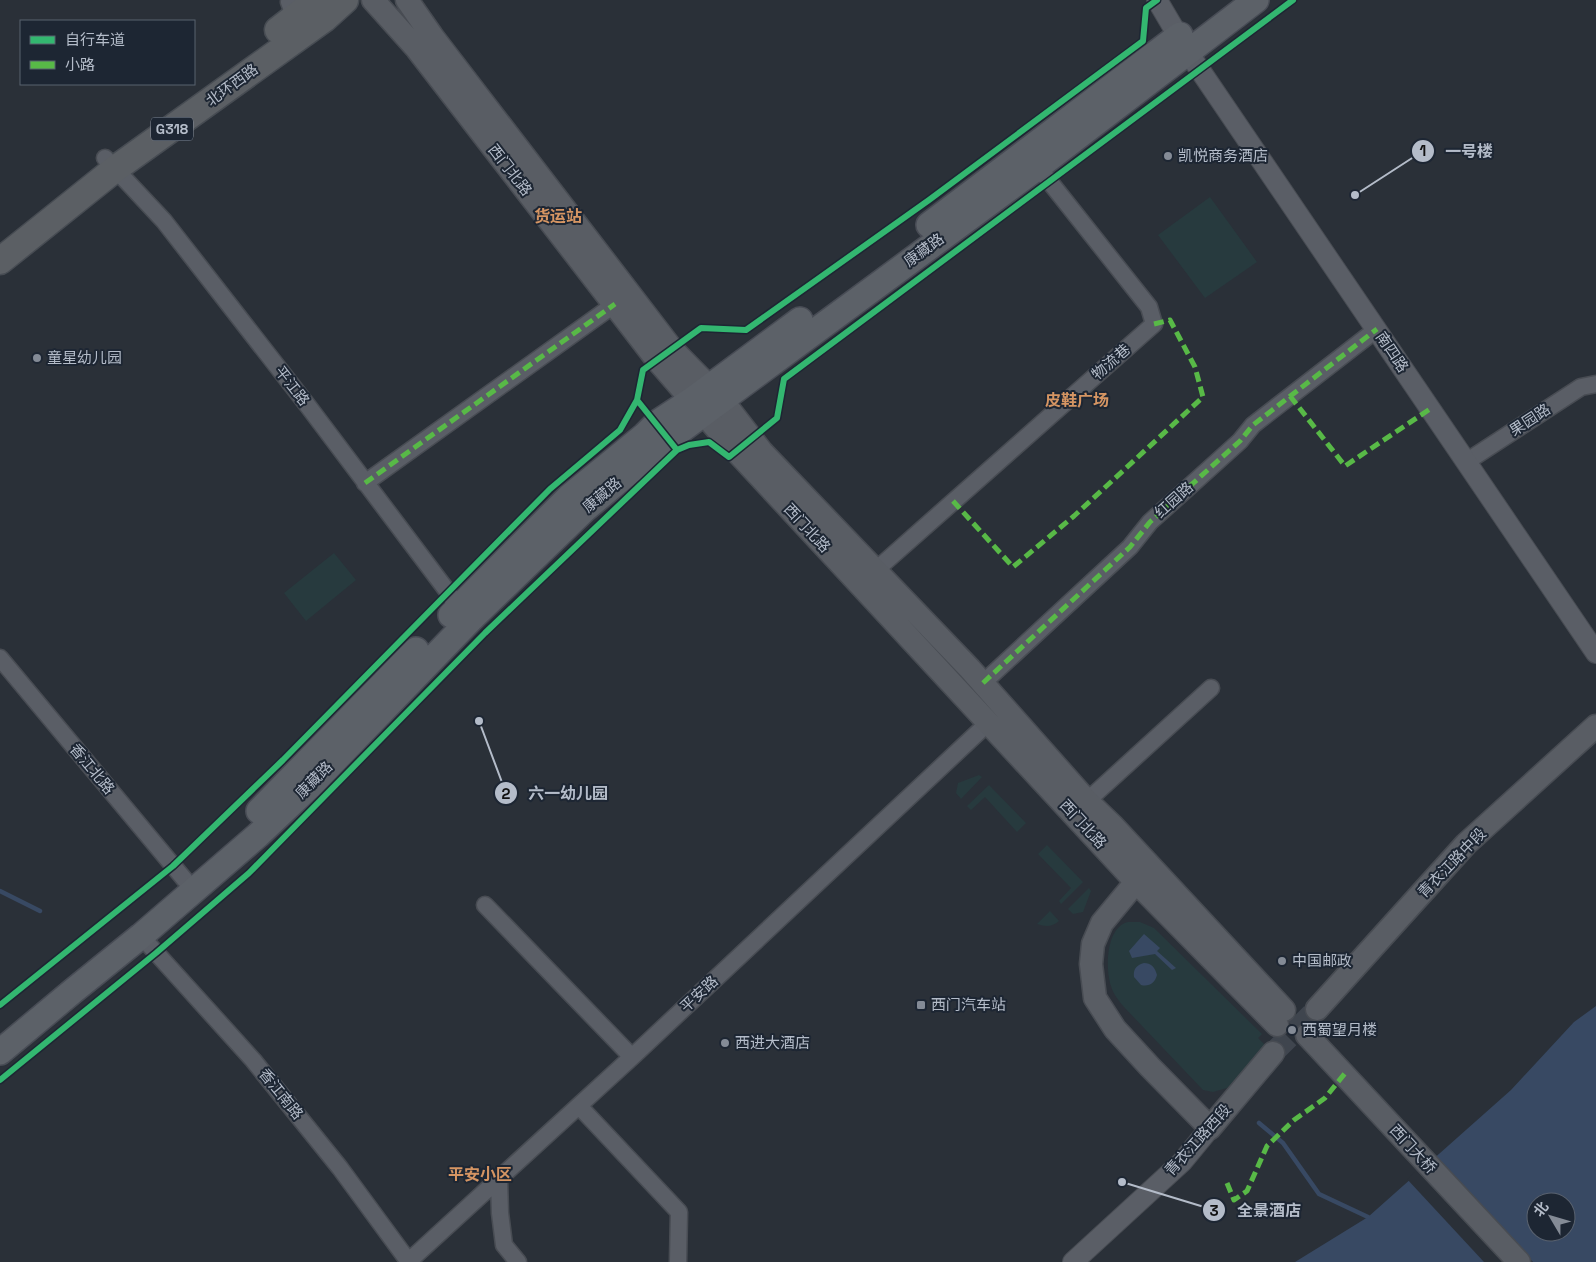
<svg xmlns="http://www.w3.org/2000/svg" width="1596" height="1262" viewBox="0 0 1596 1262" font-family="'Space Grotesk','Noto Sans SC',sans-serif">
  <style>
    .green { fill: #273a3e }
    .water { fill: #384963; fill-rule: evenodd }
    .pier { fill: #2a3038 }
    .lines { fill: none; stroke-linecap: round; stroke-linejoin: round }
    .stream { stroke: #384963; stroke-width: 4.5 }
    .secondary-tunnel { stroke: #3f454e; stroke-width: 22; stroke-dasharray: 22 11; stroke-linecap: butt }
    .minor-casing { stroke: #484c53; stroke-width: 19 }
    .tertiary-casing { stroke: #484c53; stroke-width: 22 }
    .secondary-casing { stroke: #484c53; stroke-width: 25 }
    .primary-casing { stroke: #484c55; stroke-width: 28 }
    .trunk-casing { stroke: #474c53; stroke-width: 29 }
    .minor { stroke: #5a5e66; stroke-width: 16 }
    .tertiary { stroke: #5a5e66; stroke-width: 20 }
    .secondary { stroke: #595d64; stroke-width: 22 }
    .primary { stroke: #5c6168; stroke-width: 25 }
    .trunk { stroke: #5b5f64; stroke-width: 26 }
    .quiet { stroke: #58b947; stroke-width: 5; stroke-dasharray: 10 5; stroke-linecap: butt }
    .cycleway-casing { stroke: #1d2633; stroke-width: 9 }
    .cycleway { stroke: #33b770; stroke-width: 6 }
    .poi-dot { fill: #848b96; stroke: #1d2633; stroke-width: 2 }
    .labels { text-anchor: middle; stroke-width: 4; stroke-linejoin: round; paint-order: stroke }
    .shield { fill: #1d2633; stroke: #878f9c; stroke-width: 1 }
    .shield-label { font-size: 14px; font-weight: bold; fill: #b4bcc9 }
    .street-label { font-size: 15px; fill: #b4bcc9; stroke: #1d2633 }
    .poi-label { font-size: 15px; fill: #b4bcc9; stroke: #1d2633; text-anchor: start }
    .neighbourhood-label { font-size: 16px; font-weight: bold; fill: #d59563; stroke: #1d2633 }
    .leader { fill: none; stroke: #b4bcc9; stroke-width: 2 }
    .callout-dot { fill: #b4bcc9; stroke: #1d2633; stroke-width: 2 }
    .mark-label { font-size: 15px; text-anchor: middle; font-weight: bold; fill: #111 }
    .callout-label { font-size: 16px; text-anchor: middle; font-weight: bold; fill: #b4bcc9; stroke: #1d2633; stroke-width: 4; stroke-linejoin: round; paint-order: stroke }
  </style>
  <rect width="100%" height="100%" fill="#2a3038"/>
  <path class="green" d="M1210 197 1257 262 1205 298 1158 235Z
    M334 553 356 580 306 621 284 593Z
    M979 775 982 777 961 799 956 793 958 783Z
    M989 785 1026 823 1017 832 985 797 971 810 967 806Z
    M1047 845 1083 882 1061 904 1059 901 1071 888 1038 854Z
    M1089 888 1091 891 1083 912 1073 914 1068 909Z
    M1050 911 1059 921C1052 927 1046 927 1037 924Z
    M1128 922H1140L1154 928 1262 1034 1258 1038 1267 1047 1227 1088 1213 1092 1203 1090 1124 1007C1119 1001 1113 994 1111 986 1105 969 1106 927 1128 922Z"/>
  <path class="water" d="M1144 934 1160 948 1157 951 1176 968 1172 970 1155 954 1132 958 1129 951Z
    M1144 963C1151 963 1155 967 1157 975 1155 983 1149 987 1141 985L1134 977C1133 970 1136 965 1144 963Z
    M1596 1006V1262H1295L1368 1217 1511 1090 1574 1022ZM1536 1202H1566V1232H1536Z"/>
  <path class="pier" d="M1433 1156 1533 1262H1484L1407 1179Z"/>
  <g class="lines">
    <path class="stream" d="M0 891 40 911
      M1259 1123 1283 1143 1319 1194 1368 1217"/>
    <path class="secondary-tunnel" d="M1273 1053 1317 1009"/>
    <defs>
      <path id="minor" d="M290 0 289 2 295 18
        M105 158 164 221 308 406 448 592 458 608 465 615
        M1466 462 1581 387 1596 384
        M365 483 615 304
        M876 570 1154 324 1149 307 1038 167
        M0 658 185 880
        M983 683 1130 547 1150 522 1240 441 1253 425 1377 329
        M1087 801 1211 688
        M485 905 632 1057
        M141 936 253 1060 340 1168 409 1262
        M579 1106 679 1212 678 1262
        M499 1180 500 1213 504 1245 518 1262
        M408 1262 632 1057 988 723"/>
      <path id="tertiary" d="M1157 0 1187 51 1596 653
        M1073 1262 1182 1162 1210 1128"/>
      <path id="secondary" d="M373 0 417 49 657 360 736 451 1136 882 1277 1025
        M407 0 432 36 672 349 722 400 762 452 970 669 1087 801 1113 826 1284 1010
        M1136 882 1102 923 1093 944 1091 964 1095 998 1115 1029 1150 1067 1210 1128 1273 1053
        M1317 1009 1466 844 1596 726
        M1307 1035 1519 1262"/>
      <path id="primary" d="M929 225 1180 35
        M451 615 569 497 645 435 657 423 692 400 800 320
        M259 811 416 650
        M0 1052 73 991 141 936 258 835 309 787 470 620 585 509 669 439 1038 167 1256 0"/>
      <path id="trunk" d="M278 30 317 0
        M0 261 115 169 324 19 345 0"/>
    </defs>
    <use href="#minor" class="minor-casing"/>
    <use href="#tertiary" class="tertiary-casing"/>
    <use href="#secondary" class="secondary-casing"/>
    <use href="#primary" class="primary-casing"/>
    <use href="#trunk" class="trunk-casing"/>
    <use href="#minor" class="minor"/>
    <use href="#tertiary" class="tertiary"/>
    <use href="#secondary" class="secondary"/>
    <use href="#primary" class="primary"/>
    <use href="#trunk" class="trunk"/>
    <path class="quiet" d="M1290 396 1345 466 1430 409
      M365 483 615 304
      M953 501 1013 567 1074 516 1203 397 1195 367 1170 320 1154 324
      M983 683 1130 547 1150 522 1240 441 1253 425 1377 329
      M1227 1183 1234 1200 1247 1191 1267 1146 1294 1120 1325 1098 1346 1072"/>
    <defs>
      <path id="cycleway" d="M637 400 677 450
        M0 1005 173 866 283 760 550 489 620 430 637 400 643 370 701 328 746 330 929 200 1143 41 1146 8 1157 0
        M0 1080 156 953 249 873 485 633 677 450 689 445 709 442 729 457 777 418 784 379 1293 0"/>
    </defs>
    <use href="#cycleway" class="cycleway-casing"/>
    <use href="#cycleway" class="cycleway"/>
  </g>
  <g class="poi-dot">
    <circle cx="1168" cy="156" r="5"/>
    <circle cx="37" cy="358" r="5"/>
    <circle cx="1282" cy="961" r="5"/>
    <rect x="916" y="1000" width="10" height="10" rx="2.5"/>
    <circle cx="1292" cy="1030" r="5"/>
    <circle cx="725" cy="1043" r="5"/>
  </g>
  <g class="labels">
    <rect class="shield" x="151" y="117.5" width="42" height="23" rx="4"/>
    <g class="shield-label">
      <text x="172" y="134">G318</text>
    </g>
    <g class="street-label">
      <text transform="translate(232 85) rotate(-36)" y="5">北环西路</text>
      <text transform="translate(510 170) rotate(52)" y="5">西门北路</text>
      <text transform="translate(924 250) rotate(-36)" y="5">康藏路</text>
      <text transform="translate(1392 352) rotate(56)" y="5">南四路</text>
      <text transform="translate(1111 362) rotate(-41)" y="5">物流巷</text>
      <text transform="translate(292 386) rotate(52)" y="5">平江路</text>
      <text transform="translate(1530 420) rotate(-33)" y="5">果园路</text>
      <text transform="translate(602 495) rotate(-40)" y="5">康藏路</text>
      <text transform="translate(1174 500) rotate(-42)" y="5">红园路</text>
      <text transform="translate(807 528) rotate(47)" y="5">西门北路</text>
      <text transform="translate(92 769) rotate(50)" y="5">香江北路</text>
      <text transform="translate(314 780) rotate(-45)" y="5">康藏路</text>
      <text transform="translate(1083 824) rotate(47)" y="5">西门北路</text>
      <text transform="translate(1452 863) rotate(-46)" y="5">青衣江路中段</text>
      <text transform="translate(699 994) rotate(-43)" y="5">平安路</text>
      <text transform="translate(281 1094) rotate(51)" y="5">香江南路</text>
      <text transform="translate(1198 1140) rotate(-48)" y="5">青衣江路西段</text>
      <text transform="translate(1413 1149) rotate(47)" y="5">西门大桥</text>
    </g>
    <g class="poi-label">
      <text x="1178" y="161">凯悦商务酒店</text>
      <text x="47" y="363">童星幼儿园</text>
      <text x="1292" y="966">中国邮政</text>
      <text x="931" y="1010">西门汽车站</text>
      <text x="1302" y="1035">西蜀望月楼</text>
      <text x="735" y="1048">西进大酒店</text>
    </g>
    <g class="neighbourhood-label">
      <text x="558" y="222">货运站</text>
      <text x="1077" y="406">皮鞋广场</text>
      <text x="480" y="1180">平安小区</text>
    </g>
  </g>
  <path class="leader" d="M1355 195L1423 151M479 721L506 793M1122 1182L1214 1210"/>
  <g class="callout-dot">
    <circle cx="1355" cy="195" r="5"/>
    <circle cx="479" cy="721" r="5"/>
    <circle cx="1122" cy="1182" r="5"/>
    <circle cx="1423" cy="151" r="12"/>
    <circle cx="506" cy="793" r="12"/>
    <circle cx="1214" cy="1210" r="12"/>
  </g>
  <g class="mark-label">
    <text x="1423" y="156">1</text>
    <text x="506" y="799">2</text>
    <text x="1214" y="1216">3</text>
  </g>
  <g class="callout-label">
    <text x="1469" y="157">一号楼</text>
    <text x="568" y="799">六一幼儿园</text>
    <text x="1269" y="1216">全景酒店</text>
  </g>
  <rect x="20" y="20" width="175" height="65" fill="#1d2633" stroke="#59626f"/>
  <rect x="30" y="36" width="25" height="8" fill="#33b770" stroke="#59626f"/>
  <text x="65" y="45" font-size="15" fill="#b4bcc9">自行车道</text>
  <rect x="30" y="61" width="25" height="8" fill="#58b947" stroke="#59626f"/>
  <text x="65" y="70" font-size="15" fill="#b4bcc9">小路</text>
  <g transform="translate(1551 1217) rotate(308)"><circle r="24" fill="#1d2633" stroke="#59626f"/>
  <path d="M0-4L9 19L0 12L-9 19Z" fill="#848b96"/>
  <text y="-8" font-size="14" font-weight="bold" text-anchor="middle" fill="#b4bcc9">北</text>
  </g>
</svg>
